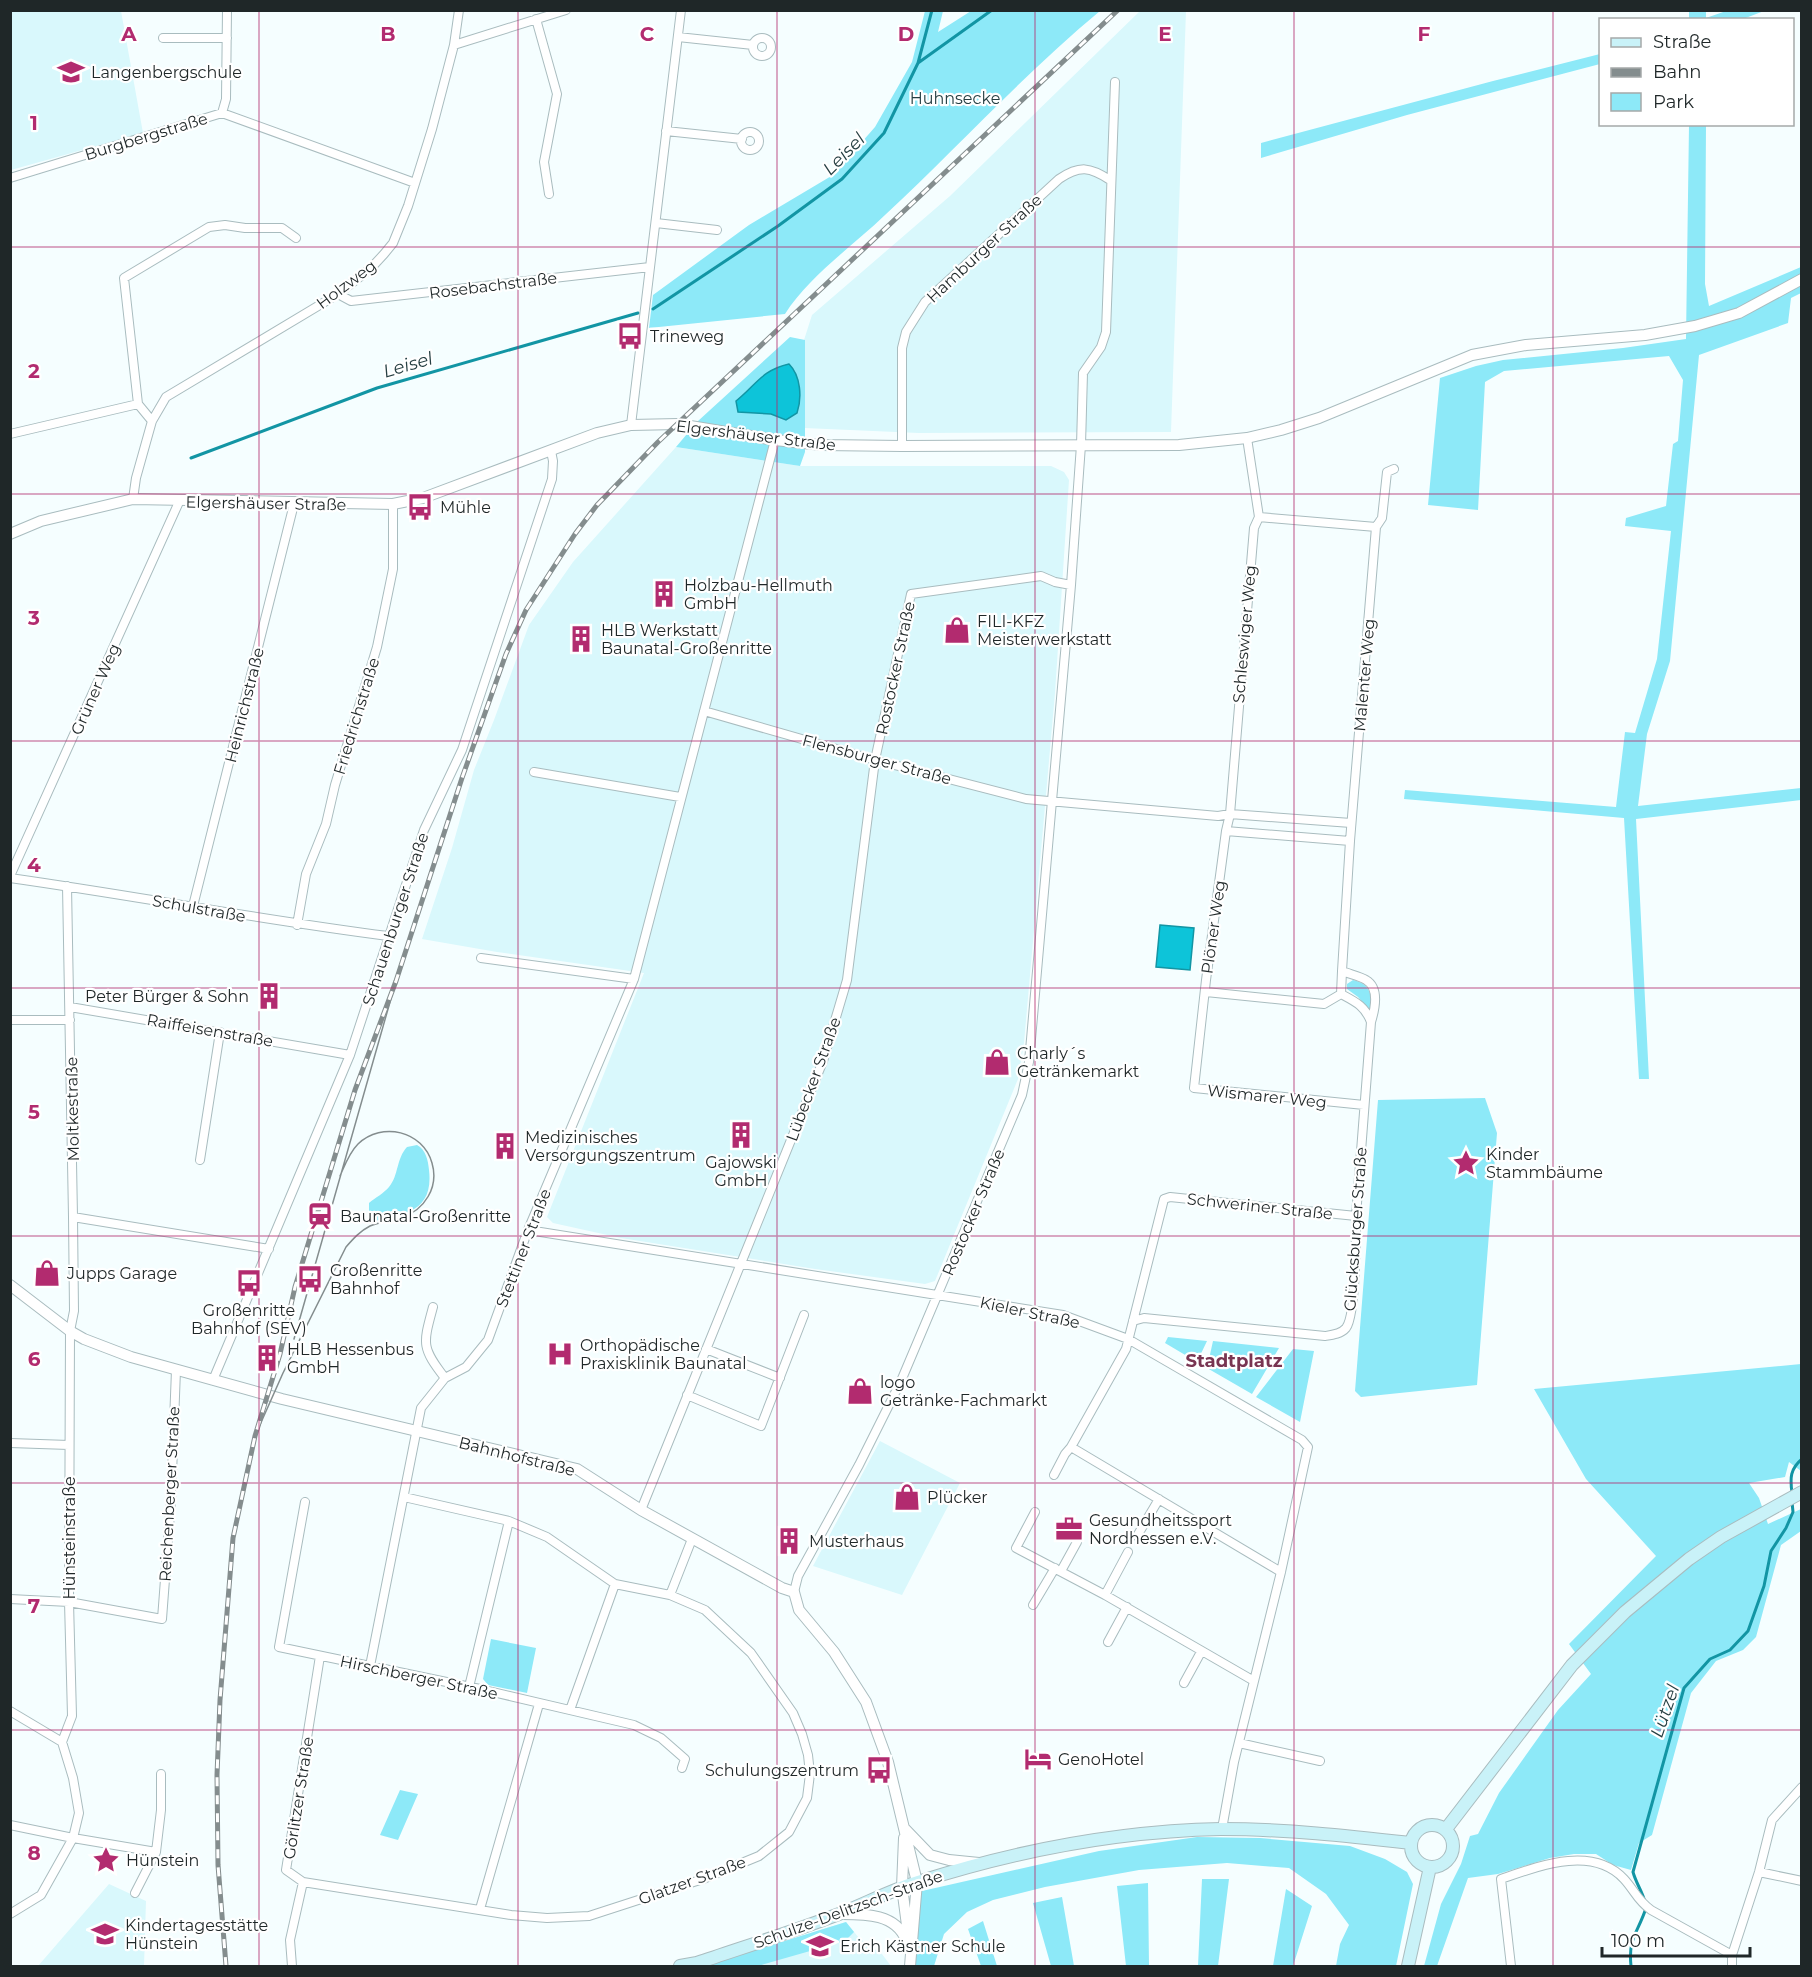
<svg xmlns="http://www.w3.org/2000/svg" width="1812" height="1977" viewBox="0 0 1812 1977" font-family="Montserrat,sans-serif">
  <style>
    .built { fill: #d9f8fc }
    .green { fill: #8de9f8 }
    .water { fill: #0dc4d9; stroke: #1295a4; stroke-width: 1.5 }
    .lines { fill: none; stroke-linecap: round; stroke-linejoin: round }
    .stream { stroke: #1295a4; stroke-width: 3 }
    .minor-casing { stroke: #a9bcbf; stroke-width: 10 }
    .tertiary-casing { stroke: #a9bcbf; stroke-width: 12 }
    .secondary-casing { stroke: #a9bcbf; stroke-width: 14 }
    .minor { stroke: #fff; stroke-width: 8 }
    .tertiary { stroke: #fff; stroke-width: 10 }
    .secondary { stroke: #c9f2f8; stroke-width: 12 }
    .tram { stroke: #848d8e; stroke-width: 1.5 }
    .rail-casing { stroke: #848d8e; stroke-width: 5 }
    .rail { stroke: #fff; stroke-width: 3; stroke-dasharray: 9; stroke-linecap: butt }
    .grid { fill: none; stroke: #b22b6f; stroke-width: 1.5; stroke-opacity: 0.55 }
    .labels { text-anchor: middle; stroke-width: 4.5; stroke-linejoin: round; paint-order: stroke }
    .poi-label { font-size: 16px; fill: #1f2728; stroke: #fff; text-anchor: start }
    .park-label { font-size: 16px; fill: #263f43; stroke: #fff }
    .street-label { font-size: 16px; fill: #1f2728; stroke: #fff }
    .water-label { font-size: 18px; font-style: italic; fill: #263f42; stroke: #fff }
    .neighbourhood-label { font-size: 18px; font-weight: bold; fill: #783552; stroke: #fff }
    .grid-label { font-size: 20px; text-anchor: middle; font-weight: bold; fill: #b22b6f; stroke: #fff; stroke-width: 4.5; stroke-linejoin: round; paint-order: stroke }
  </style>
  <rect width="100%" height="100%" fill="#f5feff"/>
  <path class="built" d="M11 10 121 11 143 133 11 170Z
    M1140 11H1186L1171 432 919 433 804 428V340L812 315 950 196Z
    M676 447 800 466H1051L1064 472 1069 480 1055 693 1024 1043 1018 1079 935 1281 925 1284 815 1269 621 1238 553 1223 547 1217 644 973 497 952 422 939 452 848 474 770 494 720 529 625 573 562Z
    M880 1441 960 1483 902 1595 813 1566Z
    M109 1884 146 1901 144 1966H38Z
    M846 1922 859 1938 882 1954 891 1966H704Z"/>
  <path class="green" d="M925 11H943L938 32 971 11H1100C1024 74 957 148 885 215 853 246 809 276 785 314L649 328 653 295 749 225 833 175 875 127 912 62Z
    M1689 11H1706V18L1726 11H1764L1743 19H1689Z
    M1600 54V64L1407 115 1261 158V143L1493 81Z
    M1689 125H1706L1705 284 1709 306 1801 267V293L1791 298 1788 323 1699 355 1670 661 1647 734 1638 806 1801 788V800L1636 819 1649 1079H1639L1624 818 1404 799 1405 790 1616 807 1625 732 1635 733 1657 659 1671 531 1625 526 1626 518 1666 506 1673 444 1678 441 1683 380 1669 356 1504 371 1485 382 1478 510 1428 505 1440 378 1476 366 1503 360 1623 348 1686 339Z
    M790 337 805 340V452L800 466 676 447 698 421Z
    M1353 980C1371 984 1372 995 1371 1012L1358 997 1347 989V984Z
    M1485 1098 1497 1133 1477 1385 1361 1397 1355 1391 1378 1100Z
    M417 1145C426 1150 428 1160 429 1170 434 1213 402 1215 369 1222V1203C375 1198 384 1193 389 1187 399 1175 396 1159 407 1147Z
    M1168 1337 1207 1341 1197 1362 1165 1343Z
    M1213 1341 1279 1348 1252 1394 1207 1368Z
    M1293 1349 1314 1351 1300 1422 1256 1397Z
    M1801 1364V1471L1789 1462 1785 1477 1749 1483 1759 1498 1768 1524 1801 1509V1531L1781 1545 1756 1637 1743 1650 1716 1661 1691 1693 1652 1835 1639 1843 1631 1870 1613 1865 1596 1854H1574L1550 1858 1498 1874 1468 1878 1437 1966H1424L1441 1904 1461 1864 1470 1836 1478 1834 1499 1793 1558 1710 1591 1674 1569 1644 1656 1556 1586 1479 1534 1389Z
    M491 1639 536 1648 527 1693 488 1685 483 1679Z
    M400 1790 418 1794 398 1840 380 1835Z
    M1197 1837 1260 1838 1350 1846 1385 1859 1407 1872 1413 1884 1396 1966H1336L1340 1944 1349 1925 1326 1894 1289 1868 1227 1863 1139 1870 1045 1887 993 1900 967 1912 944 1934 934 1966H914L917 1917 922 1891 1099 1851Z
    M1202 1879H1229L1218 1966H1198Z
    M1148 1883 1149 1966H1126L1117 1886Z
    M1286 1889 1312 1906 1293 1966H1273Z
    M1062 1897 1074 1966H1051L1033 1903Z
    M983 1921 997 1966H981L968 1929Z
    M846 1922 854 1932 845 1941 758 1966H704Z"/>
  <path class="water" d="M789 364C801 376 802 398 797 413L786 420 771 414 738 412 736 401C756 385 762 370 789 364Z
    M1160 925 1194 928 1190 970 1156 967Z"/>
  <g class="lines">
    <path class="stream" d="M918 63 932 10
      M653 309 778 226 842 179 884 133 918 63 992 10
      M191 458 377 388 638 313
      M1792 1493C1790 1478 1790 1469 1802 1459
      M1645 1902C1642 1891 1636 1883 1633 1872L1684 1688 1710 1659 1730 1650 1748 1631 1764 1586 1771 1551 1786 1528 1793 1512 1792 1502
      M1631 1966C1628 1937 1638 1933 1646 1908"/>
    <defs>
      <path id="minor" d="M536 19 557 94 544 162 549 194
        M678 37 753 45
        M163 38H227
        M753 47a9 9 0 1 1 18 0a9 9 0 1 1-18 0Z
        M454 45 459 10
        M222 113 226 99 227 10
        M666 131 742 139
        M741 141a9 9 0 1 1 18 0a9 9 0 1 1-18 0Z
        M10 178 222 113 415 183
        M656 223 717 230
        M338 294 351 301 650 267
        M138 404 152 421
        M631 425 681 10
        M10 434 138 404 124 278 209 227 225 225 245 228H282L296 238
        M1247 438 1259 517 1254 528 1230 814 1226 831 1206 980 1194 1088 1364 1105
        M902 446V348L906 332 925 302 1059 179C1080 165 1090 167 1110 180
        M133 499 136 478 152 421 166 397 338 294 371 268 384 254 393 243 408 206 432 129 454 45 566 10
        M1259 517 1376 527
        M704 711 875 760 1026 799 1218 816 1230 814 1351 823
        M534 772 680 797
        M1226 831 1350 841
        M10 876 179 502
        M10 878C137 896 262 920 388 936
        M193 906 294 504
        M297 925 306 874 326 824 335 785 377 647 393 569V504
        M481 958 634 979
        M1342 971 1350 841 1376 527 1382 518 1387 472 1394 469
        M1206 992 1324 1004 1341 994
        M70 1007 350 1055
        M10 1020H70
        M200 1160 220 1032
        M73 1217 269 1249
        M528 1230 1063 1315 1128 1339 1302 1440 1308 1447 1281 1572 1234 1762 1222 1829
        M433 1307C423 1344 421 1347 445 1378
        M1133 1321 1144 1318 1325 1336C1332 1335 1341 1334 1346 1328 1356 1315 1356 1235 1356 1216L1371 1022C1375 1009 1380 988 1366 980 1360 976 1349 974 1342 971L1341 994C1356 1002 1365 1006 1371 1022
        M706 1349 780 1378
        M213 1380 350 1055 424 830 462 750 552 479 553 461 551 451
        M687 1395 761 1426 804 1315
        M10 1443 69 1445
        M1054 1475 1065 1454 1071 1447
        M305 1502 279 1647 480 1689 634 1725 661 1738 685 1759 682 1768
        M641 1510 823 1061 847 980 875 760 911 594 1041 576 1055 582 1071 585
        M1035 1512 1016 1548 1105 1595 1254 1681
        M1137 1536 1159 1499
        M1061 1571 1077 1542
        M1281 1572 1071 1447 1126 1349 1164 1199 1170 1197 1356 1216
        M794 1592 798 1576 859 1465 901 1381 1022 1095 1029 1062 1071 585 1081 445 1083 373 1101 347 1106 332 1115 82
        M670 1595 692 1539
        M1105 1595 1128 1552
        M10 1599 69 1602 162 1619 171 1500 176 1370
        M1033 1605 1055 1568
        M1108 1642 1127 1607
        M370 1666 421 1408 445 1378 466 1367 488 1340 528 1230 634 979 775 440
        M1184 1683 1201 1652
        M469 1687 509 1521
        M570 1710 615 1584
        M10 1711 62 1742 73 1778 79 1813 73 1838 41 1895 10 1914
        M62 1742 72 1716 69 1602 70 1331 74 1311 73 1217 67 886
        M1239 1743 1320 1761
        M10 1825 73 1838 156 1852
        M1759 1872 1802 1881
        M303 1882 511 1915 547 1918 589 1916 703 1879 759 1856 789 1832 807 1798 810 1774 808 1755 802 1734 793 1713 751 1653 705 1610 670 1595 615 1584 547 1537 509 1521 404 1497
        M135 1893 156 1852 161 1810V1774
        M480 1909 539 1704
        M292 1966 290 1940 303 1882 286 1870 320 1656
        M1511 1966 1501 1879C1539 1866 1592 1845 1624 1879 1635 1891 1637 1900 1651 1910L1732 1955
        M1732 1966V1955L1759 1872 1772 1820 1802 1787"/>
      <path id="tertiary" d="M10 534 41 521 133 499 393 504 423 498 597 433 631 425 678 424 775 440 822 445 902 446 1179 445 1247 438 1281 430 1319 418 1472 355 1526 345 1645 335 1695 326 1739 313 1802 279
        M10 1285 70 1331 84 1339 131 1357 282 1399 577 1469 641 1510 782 1588 794 1592 799 1610 834 1652 866 1702 888 1762 917 1882 910 1966
        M905 1829 930 1855 949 1860 979 1863
        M904 1838 902 1887 908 1933
        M842 1914C866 1914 896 1914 906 1940"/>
      <path id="secondary" d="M1411 1846a21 21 0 1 1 42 0a21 21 0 1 1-42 0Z
        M1446 1829 1572 1665 1625 1612 1689 1559 1721 1537 1802 1492
        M680 1966 697 1963C744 1947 792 1932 839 1914 865 1904 891 1890 918 1882 1015 1851 1120 1831 1221 1829 1285 1829 1348 1836 1411 1843
        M1408 1966 1430 1867"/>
    </defs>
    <use href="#minor" class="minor-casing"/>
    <use href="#tertiary" class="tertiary-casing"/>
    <use href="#secondary" class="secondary-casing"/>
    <use href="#minor" class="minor"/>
    <use href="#tertiary" class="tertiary"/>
    <use href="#secondary" class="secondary"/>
    <path class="tram" d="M294 1339 396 981
      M255 1436 283 1373 346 1247C353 1239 360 1231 370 1226 380 1222 391 1221 401 1218 425 1210 439 1187 432 1163 423 1131 382 1121 358 1144 349 1153 345 1165 340 1176"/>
    <defs>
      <path id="rail" d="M226 1966 218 1865 217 1775 220 1700 233 1538 255 1436 280 1354 295 1287 355 1090 396 981 462 778 506 654 526 610 575 534 597 505 658 442 1118 10"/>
    </defs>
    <use href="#rail" class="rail-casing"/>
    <use href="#rail" class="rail"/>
  </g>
  <path class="grid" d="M259 10V1966M518 10V1966M777 10V1966M1035 10V1966M1294 10V1966M1553 10V1966M10 247H1802M10 494H1802M10 741H1802M10 988H1802M10 1236H1802M10 1483H1802M10 1730H1802"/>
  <defs>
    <symbol id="school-bare" viewBox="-9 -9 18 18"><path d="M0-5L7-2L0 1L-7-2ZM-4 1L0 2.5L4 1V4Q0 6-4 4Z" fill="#b22b6f" stroke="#fff" stroke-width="2.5" paint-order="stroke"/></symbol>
    <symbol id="bus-bare" viewBox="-9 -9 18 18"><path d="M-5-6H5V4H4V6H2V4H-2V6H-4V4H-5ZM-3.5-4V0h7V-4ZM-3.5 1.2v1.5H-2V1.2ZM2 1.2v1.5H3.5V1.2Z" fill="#b22b6f" stroke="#fff" stroke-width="2.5" paint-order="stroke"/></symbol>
    <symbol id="building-bare" viewBox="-9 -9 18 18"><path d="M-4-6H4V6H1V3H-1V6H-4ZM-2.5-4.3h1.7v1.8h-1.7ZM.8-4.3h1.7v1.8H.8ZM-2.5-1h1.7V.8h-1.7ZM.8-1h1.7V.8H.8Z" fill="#b22b6f" stroke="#fff" stroke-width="2.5" paint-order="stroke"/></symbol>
    <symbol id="shop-bare" viewBox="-9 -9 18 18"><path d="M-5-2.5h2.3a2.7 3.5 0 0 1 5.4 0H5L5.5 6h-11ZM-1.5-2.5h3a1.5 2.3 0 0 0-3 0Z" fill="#b22b6f" stroke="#fff" stroke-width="2.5" paint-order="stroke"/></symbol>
    <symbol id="sight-bare" viewBox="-9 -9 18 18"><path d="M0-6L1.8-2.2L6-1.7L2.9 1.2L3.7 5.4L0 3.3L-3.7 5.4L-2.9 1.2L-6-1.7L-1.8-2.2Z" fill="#b22b6f" stroke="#fff" stroke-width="2.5" paint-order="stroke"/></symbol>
    <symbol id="station-bare" viewBox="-9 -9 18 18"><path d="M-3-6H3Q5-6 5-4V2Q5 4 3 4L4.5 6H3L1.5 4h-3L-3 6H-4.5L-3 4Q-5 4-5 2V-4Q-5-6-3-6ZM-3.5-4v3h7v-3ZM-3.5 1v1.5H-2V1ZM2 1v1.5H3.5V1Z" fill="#b22b6f" stroke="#fff" stroke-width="2.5" paint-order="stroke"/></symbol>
    <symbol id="hospital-bare" viewBox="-9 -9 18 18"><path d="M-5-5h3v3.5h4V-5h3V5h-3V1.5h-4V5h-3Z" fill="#b22b6f" stroke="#fff" stroke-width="2.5" paint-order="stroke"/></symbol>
    <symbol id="office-bare" viewBox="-9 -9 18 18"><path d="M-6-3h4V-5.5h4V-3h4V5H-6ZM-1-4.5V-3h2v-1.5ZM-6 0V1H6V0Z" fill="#b22b6f" stroke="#fff" stroke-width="2.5" paint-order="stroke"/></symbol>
    <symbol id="hotel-bare" viewBox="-9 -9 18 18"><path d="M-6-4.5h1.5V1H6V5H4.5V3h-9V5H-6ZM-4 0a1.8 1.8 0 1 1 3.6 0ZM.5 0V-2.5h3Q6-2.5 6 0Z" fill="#b22b6f" stroke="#fff" stroke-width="2.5" paint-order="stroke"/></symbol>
  </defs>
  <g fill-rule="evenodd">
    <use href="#school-bare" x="52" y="53" width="38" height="38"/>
    <use href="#bus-bare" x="611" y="317" width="38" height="38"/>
    <use href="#bus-bare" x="401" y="488" width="38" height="38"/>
    <use href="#building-bare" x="645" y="575" width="38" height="38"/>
    <use href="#shop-bare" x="938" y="611" width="38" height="38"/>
    <use href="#building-bare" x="562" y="620" width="38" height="38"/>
    <use href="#building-bare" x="250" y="977" width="38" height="38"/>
    <use href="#shop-bare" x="978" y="1043" width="38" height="38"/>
    <use href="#building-bare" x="722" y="1116" width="38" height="38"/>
    <use href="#building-bare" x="486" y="1127" width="38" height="38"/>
    <use href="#sight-bare" x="1447" y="1144" width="38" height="38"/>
    <use href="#station-bare" x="301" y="1197" width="38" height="38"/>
    <use href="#shop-bare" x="28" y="1254" width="38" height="38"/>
    <use href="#bus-bare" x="291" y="1260" width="38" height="38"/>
    <use href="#bus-bare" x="230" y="1264" width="38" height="38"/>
    <use href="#hospital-bare" x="541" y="1335" width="38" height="38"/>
    <use href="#building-bare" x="248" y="1339" width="38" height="38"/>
    <use href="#shop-bare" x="841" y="1372" width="38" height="38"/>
    <use href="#shop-bare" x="888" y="1478" width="38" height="38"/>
    <use href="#office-bare" x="1050" y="1510" width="38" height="38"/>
    <use href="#building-bare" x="770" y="1522" width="38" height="38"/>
    <use href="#hotel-bare" x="1019" y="1740" width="38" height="38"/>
    <use href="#bus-bare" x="860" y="1751" width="38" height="38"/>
    <use href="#sight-bare" x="87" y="1841" width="38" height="38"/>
    <use href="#school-bare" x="86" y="1915" width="38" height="38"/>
    <use href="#school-bare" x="801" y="1927" width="38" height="38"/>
  </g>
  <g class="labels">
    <g class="poi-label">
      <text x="91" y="78">Langenbergschule</text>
      <text x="650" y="342">Trineweg</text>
      <text x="440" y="513">Mühle</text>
      <text x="684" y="591">Holzbau-Hellmuth<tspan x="684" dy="18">GmbH</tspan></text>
      <text x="977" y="627">FILI-KFZ<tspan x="977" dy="18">Meisterwerkstatt</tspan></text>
      <text x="601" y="636">HLB Werkstatt<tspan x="601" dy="18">Baunatal-Großenritte</tspan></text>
      <text x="249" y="1002" text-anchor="end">Peter Bürger &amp; Sohn</text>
      <text x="1017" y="1059">Charly´s<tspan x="1017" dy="18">Getränkemarkt</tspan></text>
      <text x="525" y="1143">Medizinisches<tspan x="525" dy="18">Versorgungszentrum</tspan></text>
      <text x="1486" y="1160">Kinder<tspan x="1486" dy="18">Stammbäume</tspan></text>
      <text x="741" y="1168" text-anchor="middle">Gajowski<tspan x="741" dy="18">GmbH</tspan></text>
      <text x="340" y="1222">Baunatal-Großenritte</text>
      <text x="330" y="1276">Großenritte<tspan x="330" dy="18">Bahnhof</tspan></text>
      <text x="67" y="1279">Jupps Garage</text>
      <text x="249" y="1316" text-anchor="middle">Großenritte<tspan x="249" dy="18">Bahnhof (SEV)</tspan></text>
      <text x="580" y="1351">Orthopädische<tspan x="580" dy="18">Praxisklinik Baunatal</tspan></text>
      <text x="287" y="1355">HLB Hessenbus<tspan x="287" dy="18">GmbH</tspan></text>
      <text x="880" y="1388">logo<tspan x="880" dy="18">Getränke-Fachmarkt</tspan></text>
      <text x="927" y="1503">Plücker</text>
      <text x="1089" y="1526">Gesundheitssport<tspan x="1089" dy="18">Nordhessen e.V.</tspan></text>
      <text x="809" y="1547">Musterhaus</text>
      <text x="1058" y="1765">GenoHotel</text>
      <text x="859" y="1776" text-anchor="end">Schulungszentrum</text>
      <text x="126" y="1866">Hünstein</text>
      <text x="125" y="1931">Kindertagesstätte<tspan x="125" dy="18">Hünstein</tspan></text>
      <text x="840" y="1952">Erich Kästner Schule</text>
    </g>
    <g class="park-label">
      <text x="955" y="104">Huhnsecke</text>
    </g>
    <g class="street-label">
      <text transform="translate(146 136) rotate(-17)" y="6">Burgbergstraße</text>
      <text transform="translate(984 248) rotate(-43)" y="6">Hamburger Straße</text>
      <text transform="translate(346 284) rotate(-37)" y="6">Holzweg</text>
      <text transform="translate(493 285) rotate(-7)" y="6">Rosebachstraße</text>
      <text transform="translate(756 435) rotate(7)" y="6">Elgershäuser Straße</text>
      <text transform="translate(266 503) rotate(1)" y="6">Elgershäuser Straße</text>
      <text transform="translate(1244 634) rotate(-85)" y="6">Schleswiger Weg</text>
      <text transform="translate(895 668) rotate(-78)" y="6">Rostocker Straße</text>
      <text transform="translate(1364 675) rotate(-85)" y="6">Malenter Weg</text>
      <text transform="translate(95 689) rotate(-66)" y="6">Grüner Weg</text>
      <text transform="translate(244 705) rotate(-76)" y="6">Heinrichstraße</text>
      <text transform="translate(356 716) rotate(-73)" y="6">Friedrichstraße</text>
      <text transform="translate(877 759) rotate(15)" y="6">Flensburger Straße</text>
      <text transform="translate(199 908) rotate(10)" y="6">Schulstraße</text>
      <text transform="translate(395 919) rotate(-72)" y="6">Schauenburger Straße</text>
      <text transform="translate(1213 927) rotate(-82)" y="6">Plöner Weg</text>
      <text transform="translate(210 1030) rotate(10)" y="6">Raiffeisenstraße</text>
      <text transform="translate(813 1079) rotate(-70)" y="6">Lübecker Straße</text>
      <text transform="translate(1267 1096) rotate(6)" y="6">Wismarer Weg</text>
      <text transform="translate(72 1109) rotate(-91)" y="6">Moltkestraße</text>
      <text transform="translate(1260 1206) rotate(6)" y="6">Schweriner Straße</text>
      <text transform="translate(973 1212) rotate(-67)" y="6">Rostocker Straße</text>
      <text transform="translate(1355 1229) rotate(-86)" y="6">Glücksburger Straße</text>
      <text transform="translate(523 1248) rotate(-69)" y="6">Stettiner Straße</text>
      <text transform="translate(1030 1312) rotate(12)" y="6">Kieler Straße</text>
      <text transform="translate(517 1456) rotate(14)" y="6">Bahnhofstraße</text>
      <text transform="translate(169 1494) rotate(-87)" y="6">Reichenberger Straße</text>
      <text transform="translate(69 1538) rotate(-90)" y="6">Hünsteinstraße</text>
      <text transform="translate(419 1677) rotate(12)" y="6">Hirschberger Straße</text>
      <text transform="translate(298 1798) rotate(-81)" y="6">Görlitzer Straße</text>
      <text transform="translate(692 1880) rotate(-20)" y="6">Glatzer Straße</text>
      <text transform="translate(848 1909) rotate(-20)" y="6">Schulze-Delitzsch-Straße</text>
    </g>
    <g class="water-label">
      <text transform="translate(844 154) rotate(-45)" y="6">Leisel</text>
      <text transform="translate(408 365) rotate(-16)" y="6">Leisel</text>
      <text transform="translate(1665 1711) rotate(-71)" y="6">Lützel</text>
    </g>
    <g class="neighbourhood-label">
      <text x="1234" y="1367">Stadtplatz</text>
    </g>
  </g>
  <g class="grid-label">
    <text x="129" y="41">A</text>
    <text x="388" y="41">B</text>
    <text x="647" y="41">C</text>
    <text x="906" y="41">D</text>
    <text x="1165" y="41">E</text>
    <text x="1424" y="41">F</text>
    <text x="34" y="130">1</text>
    <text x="34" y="378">2</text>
    <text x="34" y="625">3</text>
    <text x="34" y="872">4</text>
    <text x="34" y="1119">5</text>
    <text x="34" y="1366">6</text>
    <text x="34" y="1613">7</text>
    <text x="34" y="1860">8</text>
  </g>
  <rect width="1812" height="1977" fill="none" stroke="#1f2728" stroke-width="24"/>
  <rect x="1599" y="18" width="195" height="108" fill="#ffffff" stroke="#a5a9a9" stroke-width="1.5"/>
  <rect x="1611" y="38" width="30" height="9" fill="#c9f2f8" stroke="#a5a9a9" stroke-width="1.5"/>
  <text x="1653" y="48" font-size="18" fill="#1f2728">Straße</text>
  <rect x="1611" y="68" width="30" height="9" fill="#848d8e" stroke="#a5a9a9" stroke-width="1.5"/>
  <text x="1653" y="78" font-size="18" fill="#1f2728">Bahn</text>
  <rect x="1611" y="93" width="30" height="18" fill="#8de9f8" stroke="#a5a9a9" stroke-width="1.5"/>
  <text x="1653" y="108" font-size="18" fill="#1f2728">Park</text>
  <path d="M1602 1947v9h148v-9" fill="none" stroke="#1f2728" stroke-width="3"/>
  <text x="1611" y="1947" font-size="18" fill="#1f2728" stroke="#ffffff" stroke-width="4.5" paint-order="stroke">100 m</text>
</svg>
